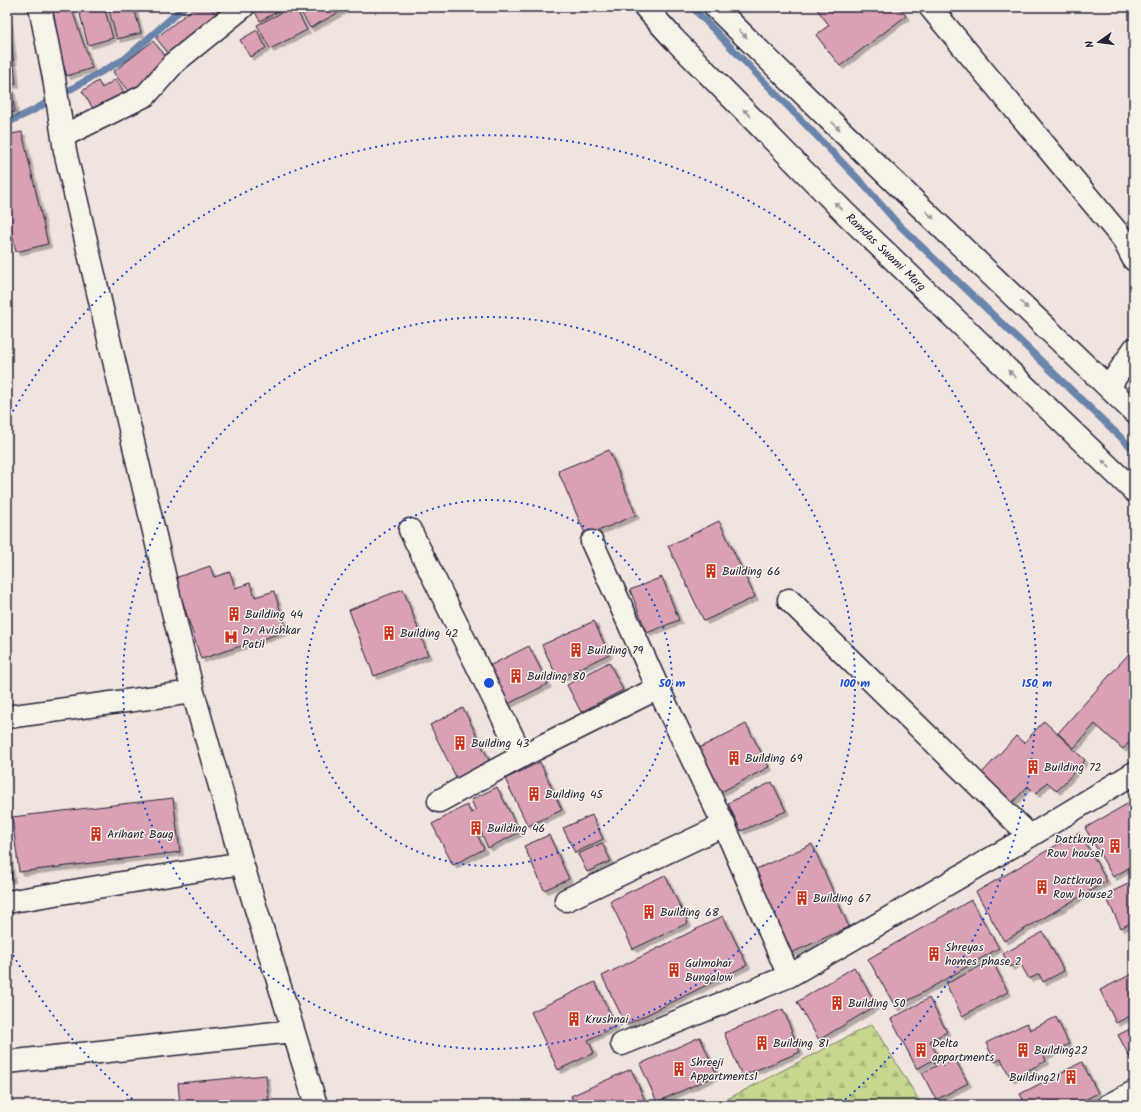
<svg xmlns="http://www.w3.org/2000/svg" width="1141" height="1112" viewBox="0 0 1141 1112" font-family="Kalam,sans-serif">
  <style>
    .forest { fill: url(#forest-firs); stroke: #747d64 }
    .lines { fill: none; stroke-linecap: round; stroke-linejoin: round }
    .stream { stroke: #6b85ab; stroke-width: 7 }
    .building { fill: #d9a1b3; stroke: #22223b; filter: url(#shadow) }
    .minor-casing { stroke: #22223b; stroke-width: 25 }
    .major-casing { stroke: #22223b; stroke-width: 25 }
    .minor { stroke: #f7f3e8; stroke-width: 22 }
    .major { stroke: #f7f3e8; stroke-width: 22 }
    .oneway { fill: #97959a }
    .ring { fill: none; stroke: #1d4ed8; stroke-width: 2; stroke-dasharray: 2 4 }
    .labels { text-anchor: middle; stroke-width: 3; stroke-linejoin: round; paint-order: stroke }
    .street-label { font-size: 12px; fill: #22223b; stroke: #f7f3e8 }
    .poi-label { font-size: 12px; fill: #22223b; stroke: #f7f3e8; text-anchor: start }
    .centre { fill: #1d4ed8; stroke: #f7f3e8; stroke-width: 2 }
    .ring-label { font-size: 12px; text-anchor: middle; font-weight: bold; fill: #1d4ed8; stroke: #f7f3e8; stroke-width: 3; stroke-linejoin: round; paint-order: stroke }
  </style>
  <defs>
    <pattern id="forest-firs" width="22" height="20" patternUnits="userSpaceOnUse"><rect width="22" height="20" fill="#c6d88d"/><path d="M5 1l3.5 6h-7zM16 11l3.5 6h-7z" fill="#aab97b"/></pattern>
    <filter id="shadow"><feDropShadow dx="3.5" dy="3.5" stdDeviation="0" flood-color="#0004"/></filter>
  </defs>
  <rect width="100%" height="100%" fill="#f1e3dd"/>
  <filter id="ink" filterUnits="userSpaceOnUse"><feTurbulence type="fractalNoise" baseFrequency=".025" numOctaves="2"/><feDisplacementMap in="SourceGraphic" scale="8" xChannelSelector="R" yChannelSelector="G"/><feConvolveMatrix kernelMatrix="1 2 1 2 8 2 1 2 1" color-interpolation-filters="sRGB"/></filter>
  <g filter="url(#ink)">
    <path class="forest" d="M872 1024 922 1105H716Z"/>
    <g class="lines">
      <path class="stream" d="M692 7 863 184 898 224 1134 450
        M7 123 32 111 126 58 184 7"/>
    </g>
    <path class="building" d="M59 7H71L92 68 67 76 45 11Z
      M78 7H104L113 38 88 45Z
      M108 7H139L134 8 141 33 117 39Z
      M195 7H210L220 20 172 58 156 38Z
      M252 7H274L277 12 260 21Z
      M278 7H295L307 30 270 49 257 25 281 13Z
      M298 7H342L343 10 310 28Z
      M815 7H899L906 16 840 66 816 35 829 25Z
      M7 21H9L16 84 7 85Z
      M257 30 266 48 250 57 240 40Z
      M153 41 171 63 131 95 113 72Z
      M116 79 126 96 97 115 82 91 98 81 102 88Z
      M11 87 15 112 7 113V88Z
      M22 132 48 244 16 252 7 210V135Z
      M609 450 636 515 586 536 558 471Z
      M719 521 755 597 704 621 668 546Z
      M210 566 214 577 230 572 235 588 250 583 255 597 274 591 287 631 201 659 175 578Z
      M662 577 679 620 647 633 630 590Z
      M403 589 428 655 374 676 349 610Z
      M594 621 609 654 558 679 542 645Z
      M529 646 548 684 504 706 485 668Z
      M1134 648V737L1123 749 1095 724 1074 748 1058 733Z
      M609 662 623 690 581 712 567 685Z
      M463 708 490 762 457 779 430 725Z
      M1044 721 1085 760 1057 791 1047 782 1036 794 1028 786 1012 803 981 774 1016 736 1024 743Z
      M746 724 769 767 721 792 699 748Z
      M540 762 562 810 528 826 505 779Z
      M772 782 786 811 741 831 728 803Z
      M497 787 520 832 488 848 481 832 477 834 484 849 453 865 432 824 467 805 471 813 476 811 471 800Z
      M173 798 180 852 19 872 12 817Z
      M1134 800V865L1113 877 1085 828Z
      M592 815 603 839 575 853 563 828Z
      M1079 832 1107 881 1004 941 976 892Z
      M549 835 569 879 544 890 524 846Z
      M7 842 12 879 7 880Z
      M602 843 611 861 587 872 578 854Z
      M812 844 849 927 791 953 754 870Z
      M665 875 688 923 633 949 610 901Z
      M1134 881V921L1121 928 1105 895Z
      M971 900 999 948 896 1008 868 959Z
      M723 916 747 965 626 1025 602 976Z
      M1043 932 1064 971 1043 982 1039 974 1029 979 1019 961 1010 967 1003 954Z
      M992 960 1008 992 962 1016 946 984Z
      M854 967 877 1005 819 1040 797 1002Z
      M1132 974 1134 977V1014L1116 1023 1100 990Z
      M595 982 616 1026 588 1040 594 1053 558 1070 531 1012Z
      M929 998 947 1032 930 1041 943 1066 955 1059 968 1083 936 1100 922 1073 936 1066 933 1060 917 1069 891 1019Z
      M783 1009 800 1052 742 1076 724 1033Z
      M1056 1017 1069 1044 1044 1056 1046 1061 1011 1079 1001 1059 995 1062 986 1043 1027 1023 1030 1030Z
      M1134 1027V1063H1133L1118 1035Z
      M700 1037 717 1075 657 1102 640 1064Z
      M1082 1062 1098 1093 1075 1105H1026L1020 1094Z
      M631 1069 647 1105H575L571 1096Z
      M266 1075 269 1105H180L178 1083Z"/>
    <g class="lines">
      <defs>
        <path id="minor" d="M40 7 54 78 65 151 170 600 193 692 242 863 316 1105
          M930 7 1123 239 1134 260
          M63 136 146 95 175 62 243 7
          M1109 387 1134 349
          M410 530 522 756 658 688 724 825 789 976 1030 836 1134 773
          M592 542 658 688
          M789 600 1030 836
          M7 717 193 692
          M439 801 522 756
          M566 900 724 825
          M7 902 242 863
          M622 1044 789 976
          M7 1062 293 1031
          M1109 1105 1134 1092"/>
        <path id="major" d="M645 7 673 38 846 214 1134 491
          M715 7 833 123 1134 412"/>
      </defs>
      <use href="#minor" class="minor-casing"/>
      <use href="#major" class="major-casing"/>
      <use href="#minor" class="minor"/>
      <use href="#major" class="major"/>
    </g>
    <defs><path id="oneway-solid" d="M-6-.8H1V-3.2L6.5 0L1 3.2V.8H-6Z"/></defs>
    <g class="oneway">
      <use href="#oneway-solid" transform="translate(743 34) rotate(45)"/>
      <use href="#oneway-solid" transform="translate(747 113) rotate(-135)"/>
      <use href="#oneway-solid" transform="translate(836 126) rotate(44)"/>
      <use href="#oneway-solid" transform="translate(838 206) rotate(-135)"/>
      <use href="#oneway-solid" transform="translate(930 215) rotate(44)"/>
      <use href="#oneway-solid" transform="translate(1024 305) rotate(44)"/>
      <use href="#oneway-solid" transform="translate(1012 374) rotate(-136)"/>
      <use href="#oneway-solid" transform="translate(1106 464) rotate(-136)"/>
    </g>
  </g>
  <g class="ring">
    <circle cx="489" cy="683" r="183"/>
    <circle cx="489" cy="683" r="366"/>
    <path d="M137 1103A548 548 0 0 1 7 944M7 422A548 548 0 1 1 841 1103"/>
  </g>
  <defs>
    <symbol id="building-bare" viewBox="-9 -9 18 18"><path d="M-4-6H4V6H1V3H-1V6H-4ZM-2.5-4.3h1.7v1.8h-1.7ZM.8-4.3h1.7v1.8H.8ZM-2.5-1h1.7V.8h-1.7ZM.8-1h1.7V.8H.8Z" fill="#c8321e" stroke="#f7f3e8" stroke-width="2.5" paint-order="stroke"/></symbol>
    <symbol id="hospital-bare" viewBox="-9 -9 18 18"><path d="M-5-5h3v3.5h4V-5h3V5h-3V1.5h-4V5h-3Z" fill="#c8321e" stroke="#f7f3e8" stroke-width="2.5" paint-order="stroke"/></symbol>
  </defs>
  <g fill-rule="evenodd">
    <use href="#building-bare" x="701" y="561" width="20" height="20"/>
    <use href="#building-bare" x="224" y="604" width="20" height="20"/>
    <use href="#building-bare" x="379" y="623" width="20" height="20"/>
    <use href="#hospital-bare" x="221" y="627" width="20" height="20"/>
    <use href="#building-bare" x="566" y="640" width="20" height="20"/>
    <use href="#building-bare" x="506" y="666" width="20" height="20"/>
    <use href="#building-bare" x="450" y="733" width="20" height="20"/>
    <use href="#building-bare" x="724" y="748" width="20" height="20"/>
    <use href="#building-bare" x="1023" y="757" width="20" height="20"/>
    <use href="#building-bare" x="524" y="784" width="20" height="20"/>
    <use href="#building-bare" x="466" y="818" width="20" height="20"/>
    <use href="#building-bare" x="86" y="824" width="20" height="20"/>
    <use href="#building-bare" x="1105" y="836" width="20" height="20"/>
    <use href="#building-bare" x="1032" y="877" width="20" height="20"/>
    <use href="#building-bare" x="792" y="888" width="20" height="20"/>
    <use href="#building-bare" x="639" y="902" width="20" height="20"/>
    <use href="#building-bare" x="924" y="944" width="20" height="20"/>
    <use href="#building-bare" x="664" y="960" width="20" height="20"/>
    <use href="#building-bare" x="827" y="993" width="20" height="20"/>
    <use href="#building-bare" x="564" y="1009" width="20" height="20"/>
    <use href="#building-bare" x="752" y="1033" width="20" height="20"/>
    <use href="#building-bare" x="911" y="1040" width="20" height="20"/>
    <use href="#building-bare" x="1013" y="1040" width="20" height="20"/>
    <use href="#building-bare" x="669" y="1059" width="20" height="20"/>
    <use href="#building-bare" x="1061" y="1067" width="20" height="20"/>
  </g>
  <g class="labels">
    <g class="street-label">
      <text transform="translate(886 252) rotate(44)" y="4">Ramdas Swami Marg</text>
    </g>
    <g class="poi-label">
      <text x="722" y="575">Building 66</text>
      <text x="245" y="618">Building 44</text>
      <text x="242" y="634">Dr Avishkar<tspan x="242" dy="14">Patil</tspan></text>
      <text x="400" y="637">Building 42</text>
      <text x="587" y="654">Building 79</text>
      <text x="527" y="680">Building 80</text>
      <text x="471" y="747">Building 43</text>
      <text x="745" y="762">Building 69</text>
      <text x="1044" y="771">Building 72</text>
      <text x="545" y="798">Building 45</text>
      <text x="487" y="832">Building 46</text>
      <text x="107" y="838">Arihant Baug</text>
      <text x="1104" y="843" text-anchor="end">Dattkrupa<tspan x="1104" dy="14">Row house1</tspan></text>
      <text x="1053" y="884">Dattkrupa<tspan x="1053" dy="14">Row house2</tspan></text>
      <text x="813" y="902">Building 67</text>
      <text x="660" y="916">Building 68</text>
      <text x="945" y="951">Shreyas<tspan x="945" dy="14">homes phase 2</tspan></text>
      <text x="685" y="967">Gulmohar<tspan x="685" dy="14">Bungalow</tspan></text>
      <text x="848" y="1007">Building 50</text>
      <text x="585" y="1023">Krushnai</text>
      <text x="773" y="1047">Building 81</text>
      <text x="932" y="1047">Delta<tspan x="932" dy="14">appartments</tspan></text>
      <text x="1034" y="1054">Building22</text>
      <text x="690" y="1066">Shreeji<tspan x="690" dy="14">Appartments1</tspan></text>
      <text x="1060" y="1081" text-anchor="end">Building21</text>
    </g>
  </g>
  <circle cx="489" cy="683" r="6" class="centre"/>
  <g class="ring-label">
    <text x="672" y="687">50 m</text>
    <text x="855" y="687">100 m</text>
    <text x="1037" y="687">150 m</text>
  </g>
  <rect width="1141" height="1112" fill="none" stroke="#f7f3e8" stroke-width="24"/>
  <rect x="12" y="12" width="1117" height="1088" fill="none" stroke="#22223b" stroke-width="1.5" filter="url(#ink)"/>
  <g transform="translate(1099 42) rotate(256)" stroke="#f7f3e8" stroke-width="3" paint-order="stroke">
  <path d="M0-3L7 15L0 10L-7 15Z" fill="#22223b"/>
  <text y="-6" font-size="11" font-weight="bold" text-anchor="middle" fill="#22223b">N</text>
  </g>
</svg>
